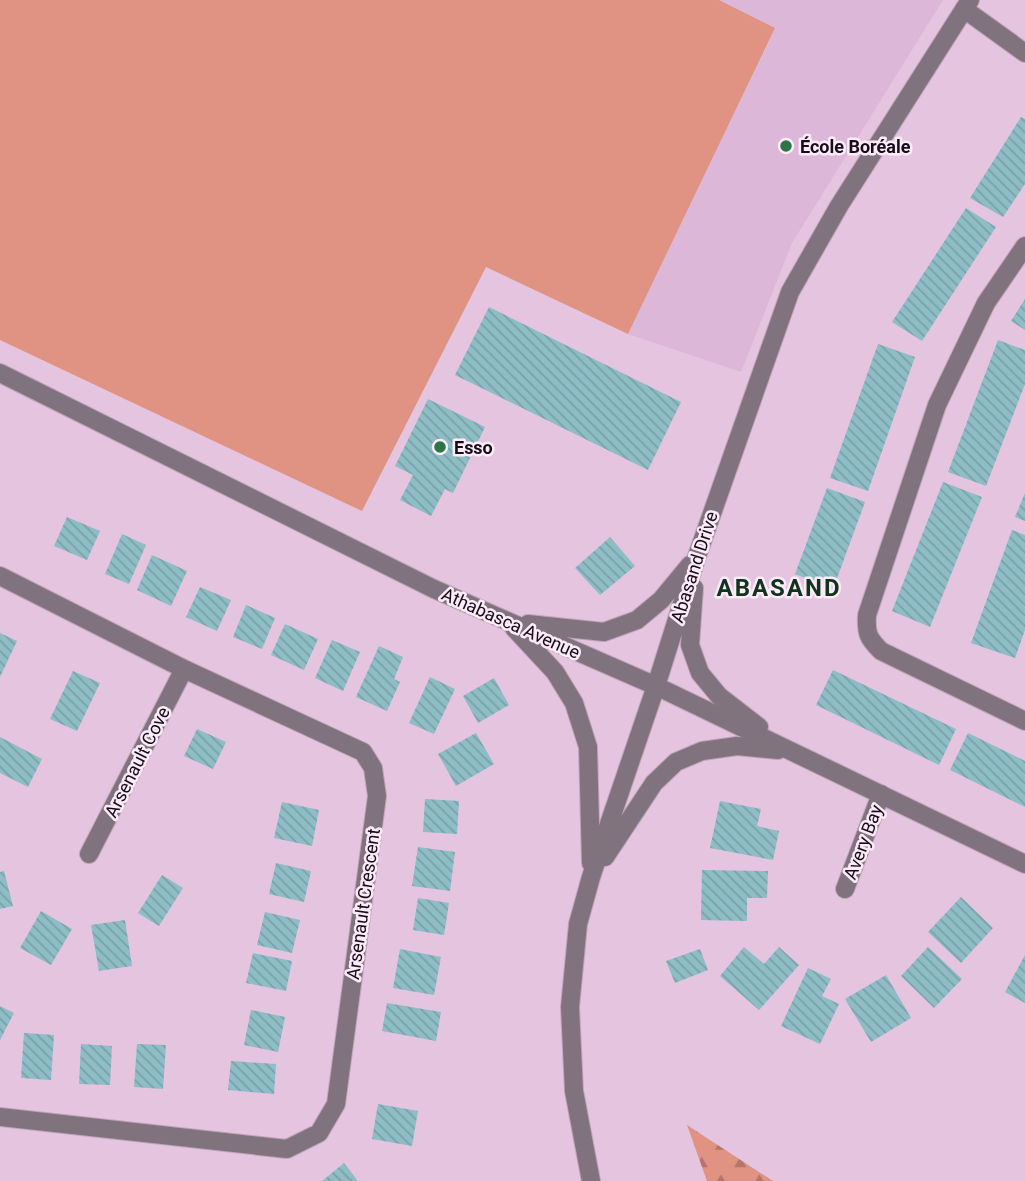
<svg xmlns="http://www.w3.org/2000/svg" width="1025" height="1181" font-family="Roboto,sans-serif">
<style>
.built{fill:#ddb7d7}
.forest{fill:url(#forest-firs)}
.park{fill:#e09283}
.building{fill:url(#building-back-hatch)}
.lines{fill:none;stroke-linecap:round;stroke-linejoin:round}
.minor-casing{stroke:#bfa3ba;stroke-width:20}
.minor{stroke:#80737e;stroke-width:18}
.poi-dot{fill:#2a7644;stroke:#fbeaf8;stroke-width:2.5}
.labels{text-anchor:middle;dominant-baseline:central;stroke-width:5;stroke-linejoin:round;paint-order:stroke}
.poi-label{font-size:18px;font-weight:bold;fill:#180d17;stroke:#fbeaf8;text-anchor:start}
.street-label{font-size:18px;fill:#180d17;stroke:#fbeaf8}
.district-label{font-size:24px;font-weight:bold;letter-spacing:2px;fill:#0f331b;stroke:#fbeaf8}
</style>
<defs>
<pattern id="forest-firs" width="22" height="20" patternUnits="userSpaceOnUse" patternTransform="scale(1.75)"><rect width="22" height="20" fill="#e09283"/><path d="M5 1l3.5 6h-7zM16 11l3.5 6h-7z" fill="#b5766a"/></pattern>
<pattern id="building-back-hatch" width="6" height="6" patternUnits="userSpaceOnUse" patternTransform="scale(1.75)"><rect width="6" height="6" fill="#8ebdc6"/><path d="M-1 5l2 2M0 0l6 6M5-1l2 2" fill="none" stroke="#7aa1a9"/></pattern>
</defs>
<rect width="100%" height="100%" fill="#e4c4de"/>
<!-- built -->
<path class="built" d="M719,0H943L792,243L741,372L628,334L775,29Z"/>
<!-- forest -->
<path class="forest" d="M687,1125L773,1181H707Z"/>
<!-- park -->
<path class="park" d="M0,0H719L775,28L628,334L486,267L362,511L0,340Z"/>
<!-- building -->
<path class="building" d="M1021,117L1025,119V184L1003,217L970,198Z
M966,208L996,227L922,341L892,322Z
M1025,299V330L1011,321Z
M489,307L681,402L648,470L455,375Z
M998,340L1025,350V384L986,486L948,472Z
M878,344L915,357L868,491L830,478Z
M428,399L485,427L453,493L445,489L431,516L400,500L413,475L395,466Z
M943,482L982,497L930,627L892,611Z
M827,488L865,502L833,589L795,574Z
M1025,493V521L1015,517Z
M67,517L100,531L87,560L54,546Z
M1012,530L1025,535V630L1015,658L971,643Z
M122,534L146,545L129,584L105,574Z
M610,537L635,566L600,595L575,568Z
M152,555L187,571L171,606L137,590Z
M200,587L231,600L217,631L186,617Z
M246,605L275,618L262,649L233,637Z
M285,624L318,639L304,670L271,655Z
M0,633L17,641L0,677Z
M332,640L360,652L343,691L315,678Z
M379,646L403,657L394,679L400,682L387,711L356,697Z
M833,670L956,729L939,765L816,705Z
M73,671L100,683L77,731L50,719Z
M430,677L455,689L434,734L409,723Z
M494,678L509,705L478,723L463,696Z
M197,729L226,742L213,769L184,756Z
M476,733L494,764L456,786L438,754Z
M968,733L1025,761V807L950,770Z
M0,737L42,759L28,787L0,773Z
M425,799L459,801L457,834L423,832Z
M720,801L761,809L757,826L779,831L773,860L710,848Z
M282,802L319,810L312,846L274,838Z
M418,847L455,852L450,891L412,886Z
M276,863L311,871L304,902L269,894Z
M702,870L768,871L767,898H747V921L701,920Z
M4,871L13,906L0,909V872Z
M162,875L183,888L159,926L138,913Z
M961,897L993,928L961,963L928,932Z
M418,898L449,903L444,935L413,930Z
M41,911L72,929L51,965L20,948Z
M265,912L300,920L292,953L257,945Z
M125,920L132,966L99,971L91,925Z
M744,947L764,964L779,947L799,965L759,1010L720,976Z
M928,947L962,979L934,1008L901,976Z
M400,949L441,957L434,995L393,988Z
M700,949L708,970L675,983L666,961Z
M253,953L292,961L286,991L246,983Z
M1025,955V1003L1005,992Z
M808,968L831,979L822,996L839,1004L820,1044L781,1026Z
M886,975L911,1018L871,1042L845,999Z
M387,1003L441,1012L436,1041L382,1031Z
M0,1006L14,1013L0,1040Z
M251,1010L285,1017L278,1052L244,1045Z
M24,1033L54,1035L51,1080L21,1078Z
M81,1044L112,1046L110,1085L79,1084Z
M137,1044L166,1045L163,1089L134,1087Z
M231,1061L276,1064L274,1094L228,1090Z
M378,1104L418,1111L412,1146L372,1139Z
M344,1163L358,1181H322Z"/>
<g class="lines">
<defs>
<path id="minor" d="M964,9L1025,53
M1025,246L986,303L937,405L867,615C866,634 868,638 881,651L1025,721
M0,373L434,589L656,686L1025,864
M0,576L184,669L363,752L373,768L377,796L336,1104L319,1133L287,1149L0,1117
M694,588L690,645L700,673L719,696L759,727
M528,624L604,632L637,620L661,600L690,565
M514,628L555,672L574,703L588,747L591,863
M89,854L184,669
M605,857L654,783L676,762L702,751L737,746L778,750
M845,889L881,794
M591,1181L574,1091L570,1007L578,924L591,877L656,686L697,556L790,292L839,206L970,0"/>
</defs>
<!-- minor casing -->
<use href="#minor" class="minor-casing"/>
<!-- minor -->
<use href="#minor" class="minor"/>
</g>
<!-- markers -->
<g class="poi-dot">
<circle cx="786" cy="146" r="7"/>
<circle cx="440" cy="447" r="7"/>
</g>
<g class="labels">
<!-- poi labels -->
<g class="poi-label">
<text x="800" y="146">École Boréale</text>
<text x="454" y="447">Esso</text>
</g>
<!-- street labels -->
<g class="street-label">
<text transform="translate(694 567) rotate(-72)">Abasand Drive</text>
<text transform="translate(511 623) rotate(24)">Athabasca Avenue</text>
<text transform="translate(137 762) rotate(-63)">Arsenault Cove</text>
<text transform="translate(863 842) rotate(-69)">Avery Bay</text>
<text transform="translate(363 904) rotate(-82)">Arsenault Crescent</text>
</g>
<!-- district labels -->
<g class="district-label">
<text x="779" y="588">ABASAND</text>
</g>
</g>
</svg>
